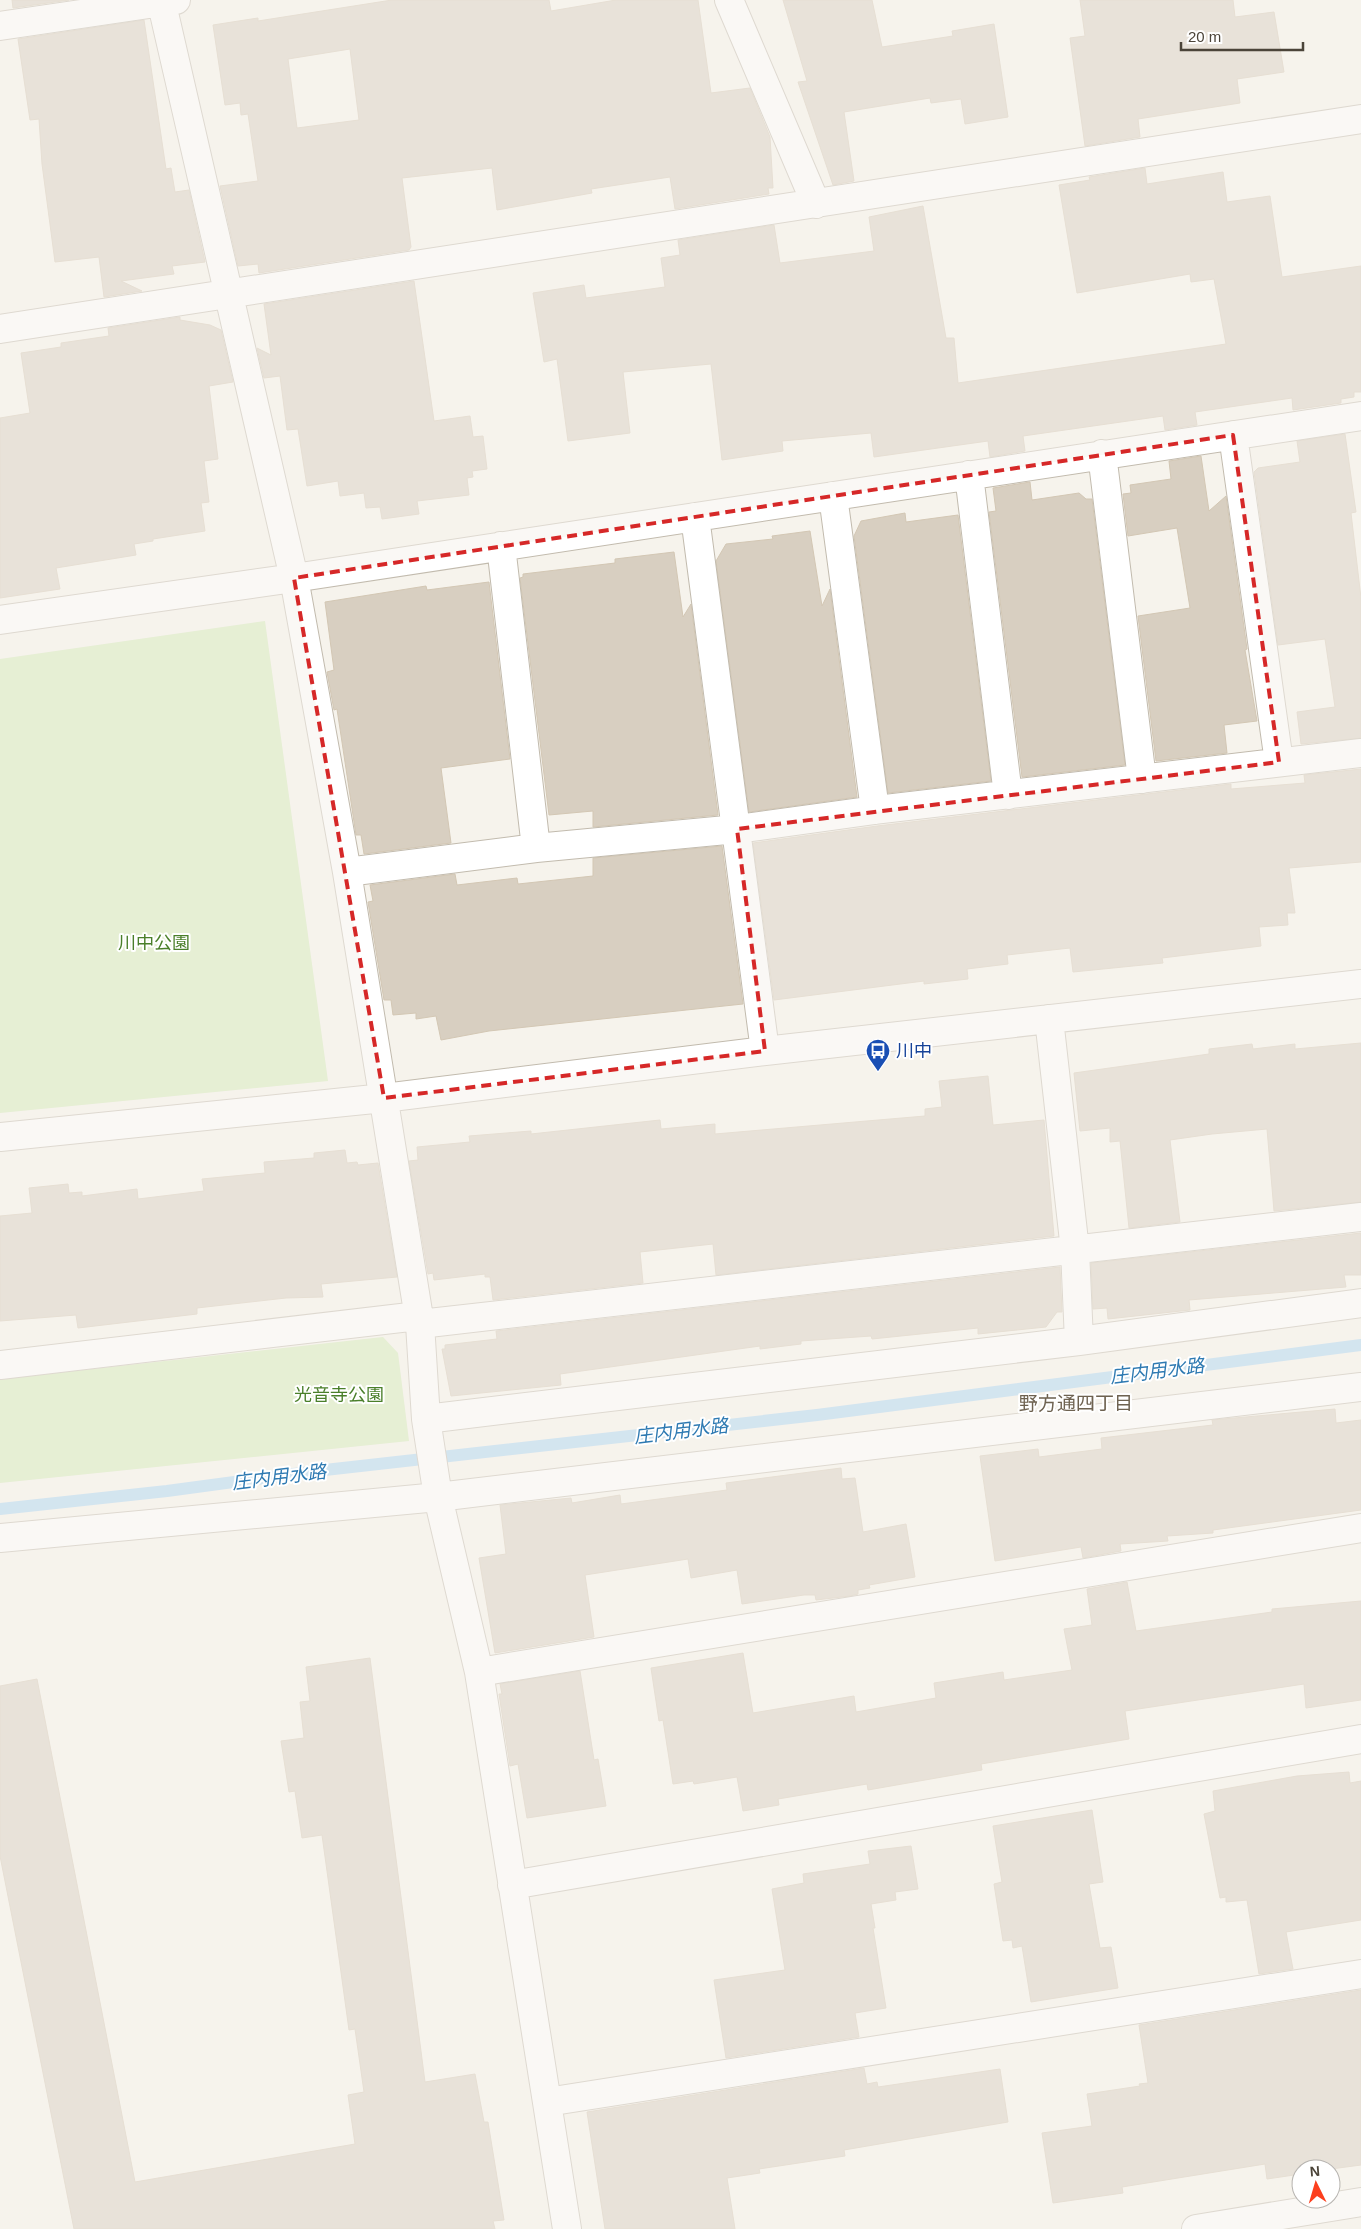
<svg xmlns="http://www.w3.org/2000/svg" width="1361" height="2229" font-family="Arial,'Noto Sans JP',sans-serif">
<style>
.green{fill:#d2eab5}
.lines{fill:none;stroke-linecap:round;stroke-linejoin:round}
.stream{stroke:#a9d4f2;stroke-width:12}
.building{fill:#d8cfc1;stroke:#d3c7b4;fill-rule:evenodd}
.minor-casing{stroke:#c2bbae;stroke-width:30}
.minor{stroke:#fff;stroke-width:28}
.marked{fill:none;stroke:#d62828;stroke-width:4;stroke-dasharray:10 6;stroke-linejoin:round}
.labels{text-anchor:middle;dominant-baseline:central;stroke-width:4;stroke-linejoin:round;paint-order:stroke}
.park-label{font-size:18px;fill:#4a7f2a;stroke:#fff}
.transit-label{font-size:18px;fill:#164399;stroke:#fff;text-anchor:start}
.water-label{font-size:19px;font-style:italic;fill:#2e7ab2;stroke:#fff}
.neighbourhood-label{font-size:19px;fill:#6e6250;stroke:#fff}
</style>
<rect width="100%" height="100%" fill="#f6f3ec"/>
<!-- green -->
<path class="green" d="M265,621L328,1081L0,1113V659Z
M383,1337L398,1353L409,1441L0,1483V1379Z"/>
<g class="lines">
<!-- stream -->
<path class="stream" d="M0,1509L167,1491L316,1471L817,1415L1361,1345"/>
</g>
<!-- building -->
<path class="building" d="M12,0H69L13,8Z
M392,0H549L551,11L616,0H698L711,93L750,88L770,137L773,188H768L769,194L675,209L670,177L591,189L592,193L497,210L492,168L402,178L411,247L409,250L259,273L258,264L238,266L220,186L258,181L248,114L241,115L240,103L225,105L213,25L258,18V21ZM350,49L359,120L297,128L288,59Z
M783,0H872L882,47L953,36L952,31L994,24L1008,117L965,124L961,99L931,103L930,98L844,112L854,181L833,185L798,82L807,81Z
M1080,0H1233L1235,17L1274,12L1284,72L1237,79L1240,103L1138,119L1140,137L1085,146L1070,38L1085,36Z
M144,20L166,169L171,168L175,192L189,190L205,262L172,266L174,274L121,281L142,291L104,297L99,257L55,262L42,164L39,119L30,120L18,39Z
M1145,168L1147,184L1223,172L1227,202L1270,196L1282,277L1361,266V392H1354V397L1341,399V403L1293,410L1292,398L1195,412L1197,425L1165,430L1163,416L1023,436L1025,451L990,457L988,441L874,457L871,433L782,441L783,451L722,460L711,364L623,372L630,433L568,441L557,359L544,362L533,293L584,285L586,298L665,287L661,258L680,255L678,240L774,225L780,263L874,251L869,217L923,206L946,338H954L958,383L1226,344L1214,279L1191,282L1190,274L1077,293L1059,185L1090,180L1089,177Z
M414,281L434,421L470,416L473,437L483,436L487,469L472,471L473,477L467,478L469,495L417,501L419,514L382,519L380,507L366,508L364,493L340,496L338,481L307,486L298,429L287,430L280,376L264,378L257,348L271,355L264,304Z
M180,317V320L210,325L221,330L233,382L209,386L218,459L204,461L209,502L201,503L205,531L153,539V541L134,544L136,555L56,568L60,589L0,598V418L30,413L21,353L61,347V343L109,336L108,328Z
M1345,434L1356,512L1351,513L1361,598V738L1301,744L1297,712L1335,707L1325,639L1278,645L1254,472L1258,468L1300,462L1297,441Z
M1201,456L1209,511L1226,496L1247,649L1245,650L1257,721L1224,725L1227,753L1156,761L1138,616L1190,608L1177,528L1128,536L1123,494L1131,493L1130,485L1171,479L1169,461Z
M1030,482L1032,500L1079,493L1086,499H1092L1125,765L1022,777L989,512L996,511L993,488Z
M905,513L906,522L958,515L991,781L888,793L854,536L861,521Z
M810,531L822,606L830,589L857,797L749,812L716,561L726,544L773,539L772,536Z
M674,552L683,617L691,604L718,815L593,827V811L549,815L520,578L523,577V574L615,563V559Z
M489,582L510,759L441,768L451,843L364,854L361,835H356L337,709L334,710L327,672L334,670L325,602L426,586L427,590Z
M1361,769V862L1289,868L1295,913H1287L1288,925L1259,927L1261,946L1162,958L1163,963L1073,972L1070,948L1007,955L1008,964L967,969L968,979L924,984V981L774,1000L753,843L877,826L1231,784V789L1305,783L1304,775Z
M722,846L743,1004L489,1031L441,1040L436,1016L416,1019V1013L393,1015L391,1000H384L368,902L373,901L370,885L455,874L457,885L517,878L518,884L593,876V858Z
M1361,1043V1202L1274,1211L1267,1129L1212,1134L1170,1140L1180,1222L1129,1228L1120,1141L1110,1142V1128L1080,1131L1074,1073L1209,1054V1049L1252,1044L1253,1049L1295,1044V1049Z
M988,1076L993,1125L1044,1120L1054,1236L716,1275L713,1244L640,1252L643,1283L493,1300L490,1277H485V1274L434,1280L433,1273L428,1274L409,1161L418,1160L417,1147L470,1142L469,1136L531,1131V1134L660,1120L661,1129L715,1124V1134L925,1116V1109L942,1107L939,1081Z
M345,1150L347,1163L357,1162L358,1165L378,1163L397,1277L321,1284L323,1297L286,1298L197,1308V1314L78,1328L76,1315L0,1321V1216L32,1213L29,1188L68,1184L69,1193L82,1192V1196L137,1189L138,1199L204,1191L202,1179L265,1173L264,1162L314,1158V1153Z
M1361,1233V1275H1344L1346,1287L1189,1300L1190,1310L1108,1319L1107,1308L1093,1309L1091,1263Z
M1060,1267L1062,1312H1057L1046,1327L978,1334V1328L872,1339L871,1336L801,1341V1344L760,1349V1346L560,1374L561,1385L451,1396L442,1349H445V1345L497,1339L496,1331Z
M1335,1409L1336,1423L1361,1420V1510L1213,1530V1533L1167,1536L1168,1541L1120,1544L1121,1551L1083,1558L1081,1547L995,1561L980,1456L1038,1449L1039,1457L1102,1449L1101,1438L1213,1425L1212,1420Z
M841,1468L842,1479L855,1478L863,1532L906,1524L915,1577L869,1585L870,1588L858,1590V1594L850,1596L816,1600L815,1595H804L742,1604L737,1570L691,1578L688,1559L585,1575L594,1637L495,1653L479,1558L506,1554L500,1505L571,1498L572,1503L620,1495L621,1504L727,1490L726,1483Z
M1127,1582L1136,1631L1272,1612V1609L1361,1601V1700L1306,1708L1304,1684L1125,1711L1129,1739L981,1764L982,1770L868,1790L867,1784L778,1799L779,1805L743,1811L737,1777L694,1784L693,1781L673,1784L663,1720L659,1721L651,1668L743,1653L753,1713L854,1696L856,1712L936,1698L934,1683L1003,1672L1004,1680L1072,1670L1064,1629L1092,1625L1087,1589Z
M370,1658L425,2082L475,2074L484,2122H488L504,2220L493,2221L495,2229H74L0,1856V1686L37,1679L135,2182L355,2144L348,2095L364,2092L355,2029L349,2030L322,1835L302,1838L295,1791L289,1792L281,1741L304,1738L300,1702L310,1701L306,1667Z
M580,1671L594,1760L598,1759L606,1806L527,1818L518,1764L510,1766L499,1694H502L500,1684Z
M1349,1772L1350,1783L1361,1781V1920L1286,1932L1293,1969L1259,1974L1247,1900L1226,1902V1897L1220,1898L1204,1814L1215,1811L1213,1791L1297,1776Z
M1092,1810L1103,1882L1089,1884L1100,1948L1111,1947L1118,1988L1031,2002L1022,1946L1013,1948L1012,1940L1003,1941L994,1884L1002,1882L993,1826Z
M911,1846L918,1889L895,1892L896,1900L871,1904L875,1928H873L886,2008L855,2013L859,2037L726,2058L714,1980L785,1970L772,1889L804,1883L803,1874L870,1864L868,1851Z
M1361,1990V2165L1331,2169H1301V2174L1267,2179L1265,2164L1122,2187L1123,2193L1053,2203L1042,2133L1092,2126L1087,2094L1140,2086L1139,2084L1148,2083L1139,2025Z
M864,2068L867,2084L877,2082L878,2087L1000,2069L1008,2122L844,2150L845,2156L759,2169L760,2173L727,2178L735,2229H605L587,2112Z"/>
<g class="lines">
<defs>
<path id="minor" d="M161,0L294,578L347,872L420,1324L426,1419L438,1497L479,1672L567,2229
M729,0L816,204
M0,26L176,0
M0,329L1361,119
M1233,435L1279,762
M1102,454L1142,779
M969,475L1008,795
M833,496L875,810
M695,517L765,1051
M501,546L536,848
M0,620L294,578L1361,416
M347,872L536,848L737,829L875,810L1361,753
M1049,1019L1075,1250L1079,1341
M0,1137L384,1098L765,1051L1361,984
M420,1324L1361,1217
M0,1365L418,1316
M426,1419L1079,1341L1361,1303
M0,1538L438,1497L1361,1387
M479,1672L1361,1528
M512,1885L1361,1739
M547,2102L1361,1974
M1196,2229L1361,2202"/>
</defs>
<!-- minor casing -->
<use href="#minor" class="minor-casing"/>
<!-- minor -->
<use href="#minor" class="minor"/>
</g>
<!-- marked area -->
<path d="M0 0H1361V2229H0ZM1233,435L1279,762L737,829L765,1051L384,1098L294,578Z" fill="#f6f3ec" fill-opacity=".55" fill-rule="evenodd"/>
<path class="marked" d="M1233,435L1279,762L737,829L765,1051L384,1098L294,578Z"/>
<!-- icons -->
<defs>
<symbol id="bus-pin" viewBox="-11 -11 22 30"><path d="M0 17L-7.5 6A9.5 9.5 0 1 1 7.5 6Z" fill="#1a4fb4" stroke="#fff"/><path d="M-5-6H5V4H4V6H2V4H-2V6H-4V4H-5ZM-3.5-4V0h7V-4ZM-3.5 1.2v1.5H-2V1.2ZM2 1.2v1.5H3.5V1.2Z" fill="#fff"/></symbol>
</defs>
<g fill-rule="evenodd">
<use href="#bus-pin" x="864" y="1037" width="28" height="38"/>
</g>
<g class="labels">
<!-- park labels -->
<g class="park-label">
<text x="154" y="943">川中公園</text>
<text x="339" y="1395">光音寺公園</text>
</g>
<!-- transit labels -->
<g class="transit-label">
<text x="896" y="1051">川中</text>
</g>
<!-- water labels -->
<g class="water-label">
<text transform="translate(1157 1371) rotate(-7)">庄内用水路</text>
<text transform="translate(681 1431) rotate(-7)">庄内用水路</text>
<text transform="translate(279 1477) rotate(-7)">庄内用水路</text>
</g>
<!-- neighbourhood labels -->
<g class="neighbourhood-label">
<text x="1076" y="1403">野方通四丁目</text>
</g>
</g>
<!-- north arrow -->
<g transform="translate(1316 2184) rotate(355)"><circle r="24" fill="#ffffff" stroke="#b7b4b0"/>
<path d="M0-4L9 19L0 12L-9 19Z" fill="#fc3f1d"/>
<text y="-8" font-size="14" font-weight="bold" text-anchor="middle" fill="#4b4439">N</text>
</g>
<!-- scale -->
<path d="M1181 42v8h122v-8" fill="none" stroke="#4b4439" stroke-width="2.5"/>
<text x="1188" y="42" font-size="15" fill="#4b4439" stroke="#ffffff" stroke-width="4" paint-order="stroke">20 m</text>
</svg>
